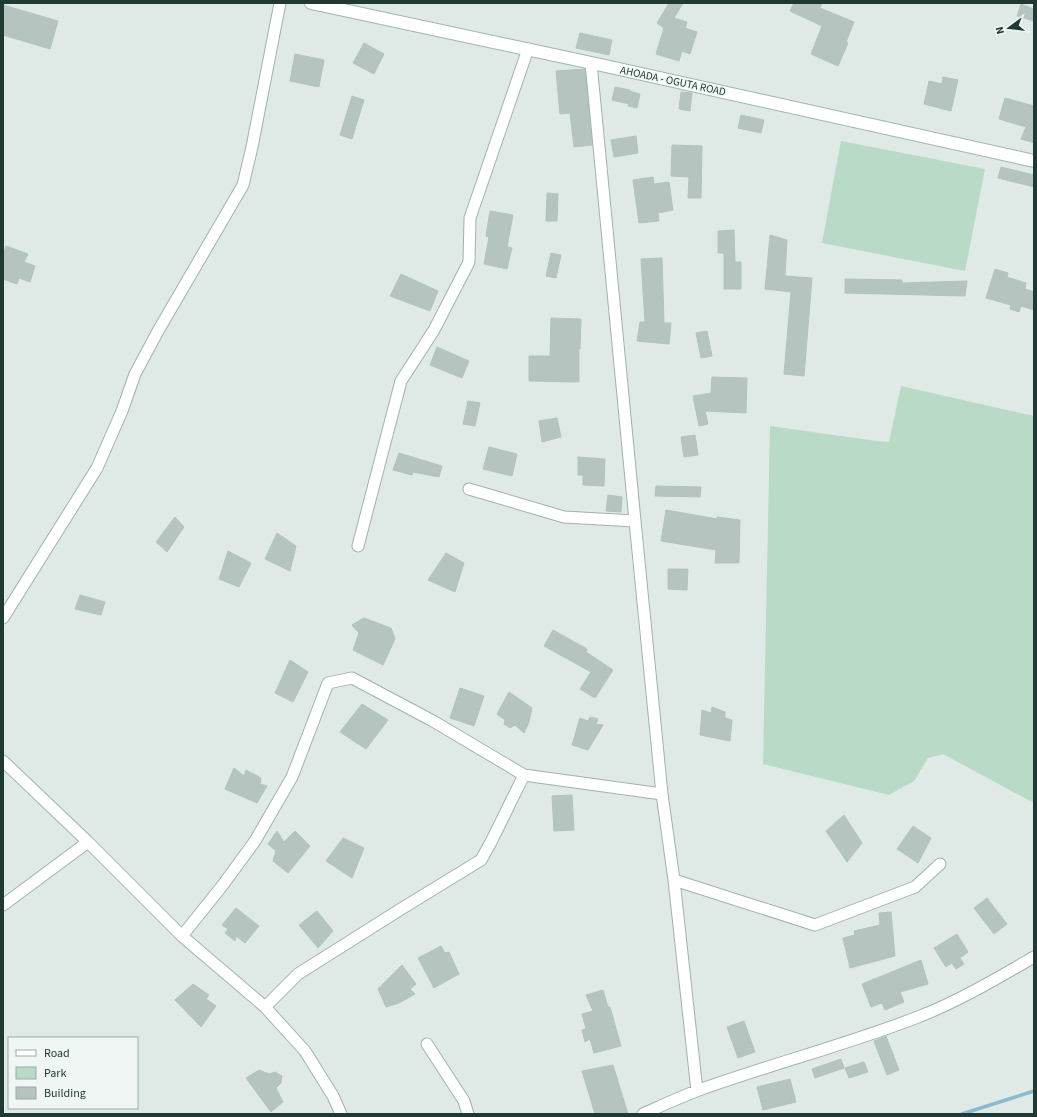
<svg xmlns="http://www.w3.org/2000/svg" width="1037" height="1117" font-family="'Source Sans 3',sans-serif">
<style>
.green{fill:#b8dac6}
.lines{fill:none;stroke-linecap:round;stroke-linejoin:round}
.stream{stroke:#89bacd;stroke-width:3.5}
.building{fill:#b5c4bf;stroke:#b2c3be}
.street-casing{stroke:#a2b1ad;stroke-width:13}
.secondary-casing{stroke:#9fb5af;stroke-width:14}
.street{stroke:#fff;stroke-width:11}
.secondary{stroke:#fff;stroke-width:12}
.labels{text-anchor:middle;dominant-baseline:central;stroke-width:3;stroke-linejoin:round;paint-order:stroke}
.street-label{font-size:11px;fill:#213935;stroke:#eff6f4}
</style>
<rect width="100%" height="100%" fill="#dfeae6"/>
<!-- green -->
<path class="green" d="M841,141L985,169L965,271L822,243Z
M901,386L1034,416V803L943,754L928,758L914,781L889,795L763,764L770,426L876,441L889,442Z"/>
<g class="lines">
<!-- stream -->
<path class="stream" d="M962,1114L1034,1091"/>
</g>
<!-- building -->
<path class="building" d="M669,3H683L674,18L687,22L685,28L697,32L690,54L682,51L679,61L656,54L664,28L657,23Z
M794,3H822L820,8L854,22L846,42L848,43L838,66L811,54L822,26L790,11Z
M1021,4L1034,9V21L1017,16Z
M3,5L58,21L50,49L3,35Z
M580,33L612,40L609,55L576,48Z
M364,43L384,54L374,74L353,63Z
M295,54L324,60L319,87L290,81Z
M585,69L592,145L574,147L570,113L560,114L556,71Z
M943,77L958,80L951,111L924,104L929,81L942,84Z
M615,87L630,90L629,91L640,94L637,108L628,106L629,104L612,100Z
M681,92L692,93L690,111L679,109Z
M352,96L364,100L352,139L340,135Z
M1005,98L1034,106V143L1021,139L1026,127L999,119Z
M741,115L764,120L761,133L738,128Z
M636,136L638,153L614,157L611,140Z
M672,145L702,146L701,198H688L689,177L671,176Z
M1001,167L1034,175V187L998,178Z
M653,177L654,184L669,182L673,210L658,213L659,221L639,223L633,180Z
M547,193L558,194L557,221H546Z
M490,211L513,215L507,247L512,248L507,269L484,264L489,237L486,236Z
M734,230L735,262H741V289H724V253H718V231Z
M770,235L787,240L785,276L812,278L804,376L784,374L791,292L765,289Z
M6,246L28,254L24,262L35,266L30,282L19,278L17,284L3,279V256Z
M551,253L561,255L556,278L546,276Z
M662,258L664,323H671L669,344L637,341L640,322H645L641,259Z
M995,269L1008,273L1007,277L1026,283L1025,289L1034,292V310L1021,306L1019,312L1010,309L1011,305L986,298Z
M401,274L438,291L430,311L390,296Z
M845,279L902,280V283L967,281L965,296L845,293Z
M551,318L581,319L580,349L579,348V382L529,381V356H550Z
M707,331L712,356L701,358L696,333Z
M437,347L469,361L462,378L430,365Z
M712,377L747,378L746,413L705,411L708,424L699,426L693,396L711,393Z
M468,401L480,403L475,426L463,424Z
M557,418L561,437L542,442L539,421Z
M695,435L698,455L684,457L681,437Z
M489,447L517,454L512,476L483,469Z
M399,453L442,466L439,477L413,472L412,475L393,470Z
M578,457L605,459L604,486L583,485V475H578Z
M656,486L701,487L700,497L655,496Z
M608,495L622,497L621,512L606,511Z
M666,510L717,519V517L740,520L739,563H715L716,550L661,541Z
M175,517L184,527L167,552L156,542Z
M277,533L296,546L290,571L265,559Z
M228,551L251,563L239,587L219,579Z
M446,553L464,563L455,592L428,580Z
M668,569H688L687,590L668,589Z
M80,595L105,602L101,615L75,609Z
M364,618L391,628L395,639L383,665L353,650L359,633L352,625Z
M553,630L587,649L586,652L613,670L595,698L580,689L591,672L544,646Z
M290,660L308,672L293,702L275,693Z
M460,688L484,696L474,726L450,718Z
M509,692L532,708L529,722L524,733L515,725L510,728L504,724L505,720L497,714Z
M362,704L388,720L366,749L340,732Z
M712,707L725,712V718L732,720L730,741L700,735L702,710L711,713Z
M590,717L598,719L596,724L603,725L588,750L572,745L580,718L588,721Z
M234,768L244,776L246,770L261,778L260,784L267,786L257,803L225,789Z
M572,795L574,830L554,831L552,796Z
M844,815L862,843L847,862L826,831Z
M913,826L931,838L918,863L897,849Z
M277,831L284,842L295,831L310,846L288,873L273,861L276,851L268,844Z
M343,838L364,848L352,878L326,861Z
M987,898L1007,924L994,934L974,908Z
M236,908L259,926L245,943L236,936L235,941L225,933L228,929L222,925Z
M317,911L333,931L318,948L299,925Z
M891,912L895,956L850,968L843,938L855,935L854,931L880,925L879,913Z
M957,934L968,952L960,958L964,964L956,969L952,963L946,967L934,948Z
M441,946L445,953L449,952L459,974L434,988L418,958Z
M921,960L928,984L900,992L904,1002L885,1010L882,1003L871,1007L862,984Z
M402,965L416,984L410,989L415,994L399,1003L386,1007L378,989Z
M193,984L209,995L206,999L216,1006L201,1027L175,1000Z
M603,990L608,1007H610L621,1046L594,1053L590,1039L585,1042L582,1030L586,1029L582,1014L593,1011L586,995Z
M744,1021L755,1052L738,1058L727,1027Z
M886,1036L899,1070L887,1075L874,1041Z
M841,1059L844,1068L815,1078L812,1069Z
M864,1062L868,1072L849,1078L845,1068Z
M613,1065L628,1114H595L582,1071Z
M259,1070L269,1074L275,1072L282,1076L281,1083L276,1088L283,1102L271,1112L246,1078Z
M790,1079L796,1102L763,1110L757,1087Z"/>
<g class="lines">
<defs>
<path id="street" d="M591,63L635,521L662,794L674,880L697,1091
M469,489L564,517L635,521
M358,546L401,381L434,330L469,262L470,218L528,49
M3,618L97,468L122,411L135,374L158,331L243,185L252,147L280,3
M3,761L88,842L182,936L265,1007L305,1051L333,1096L341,1114
M674,880L815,925L915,887L940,864
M3,905L88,842
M182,936L222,886L255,841L292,777L328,683L352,678L433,721L524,775L662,794
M265,1007L298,974L401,909L481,860L491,842L524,775
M427,1044L464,1101L468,1114
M643,1114C661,1106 680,1097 699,1090C771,1064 846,1045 918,1017C959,1001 996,979 1034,957"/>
<path id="secondary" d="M311,3L601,65L1034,161"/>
</defs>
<!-- street casing -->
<use href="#street" class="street-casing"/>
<!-- secondary casing -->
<use href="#secondary" class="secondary-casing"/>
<!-- street -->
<use href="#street" class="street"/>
<!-- secondary -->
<use href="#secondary" class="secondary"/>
</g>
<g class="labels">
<!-- street labels -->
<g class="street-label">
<text transform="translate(673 81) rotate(12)">AHOADA - OGUTA ROAD</text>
</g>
</g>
<!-- border -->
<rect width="1037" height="1117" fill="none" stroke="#213935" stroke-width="8"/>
<!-- legend -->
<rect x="8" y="1037" width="130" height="72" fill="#eff6f4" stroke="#9daaa8"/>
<rect x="16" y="1050" width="20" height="6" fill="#ffffff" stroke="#9daaa8"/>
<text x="44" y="1057" font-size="12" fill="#213935">Road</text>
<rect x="16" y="1067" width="20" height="12" fill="#b8dac6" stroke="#9daaa8"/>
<text x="44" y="1077" font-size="12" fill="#213935">Park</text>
<rect x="16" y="1087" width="20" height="12" fill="#b5c4bf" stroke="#9daaa8"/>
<text x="44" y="1097" font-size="12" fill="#213935">Building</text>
<!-- north arrow -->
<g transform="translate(1009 28) rotate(255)" stroke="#eff6f4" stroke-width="3" paint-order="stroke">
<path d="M0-3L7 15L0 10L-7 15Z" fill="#213935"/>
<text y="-6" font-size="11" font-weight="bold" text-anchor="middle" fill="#213935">N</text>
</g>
</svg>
